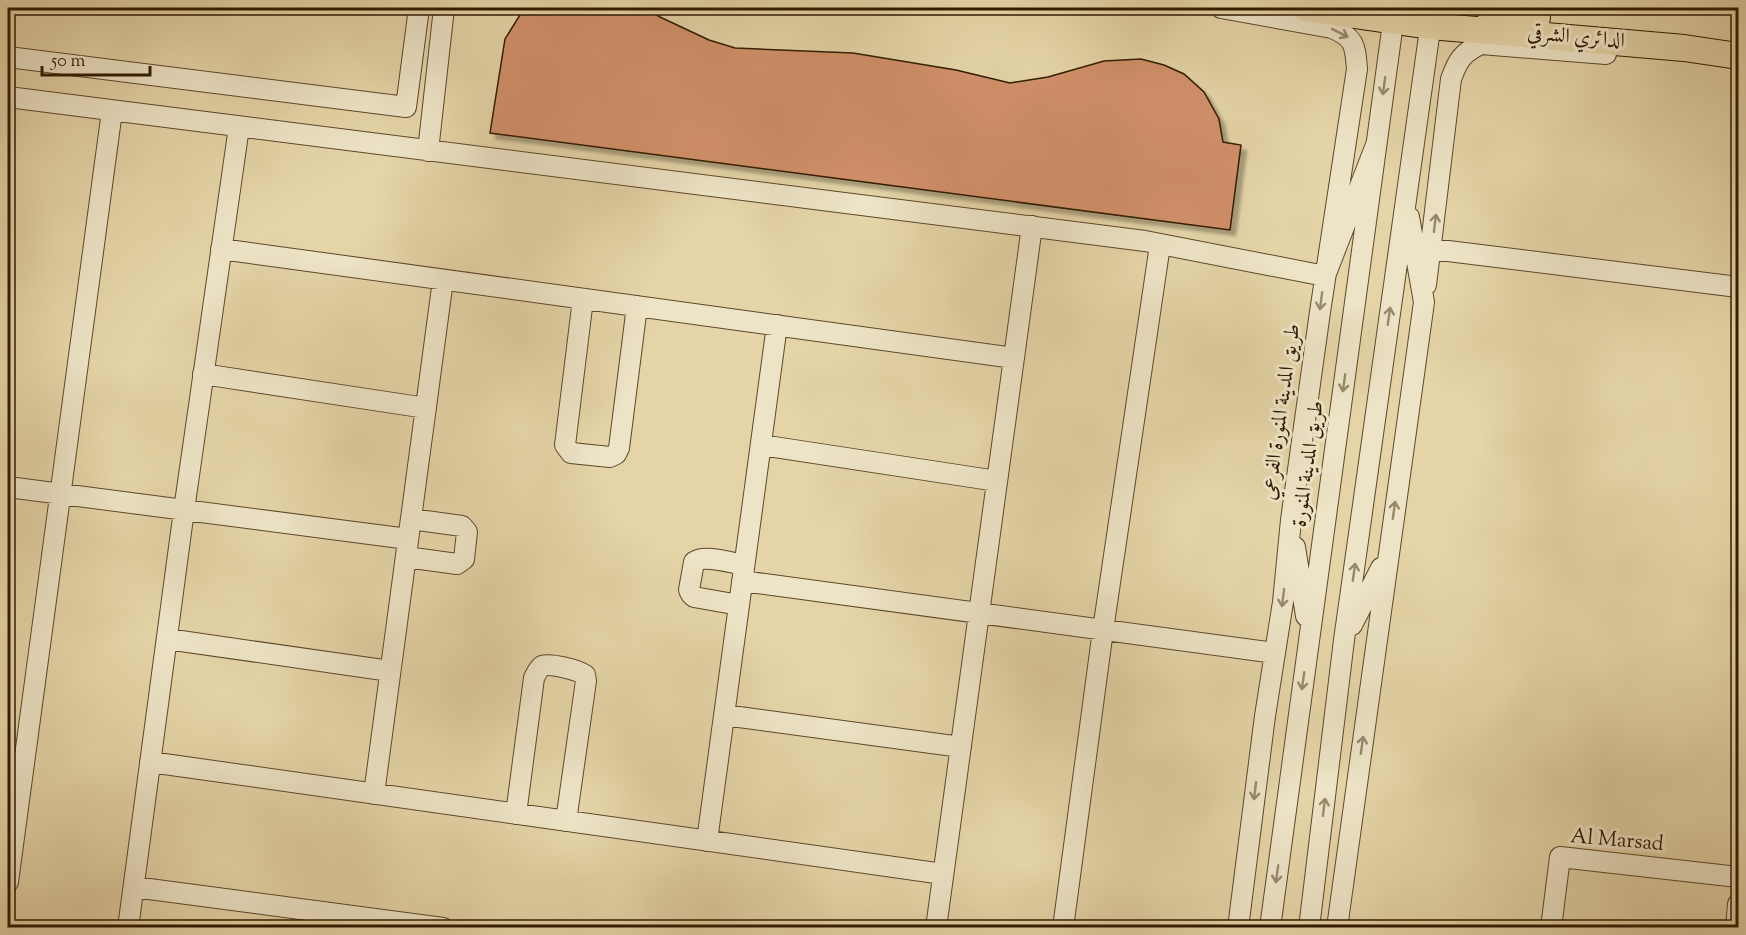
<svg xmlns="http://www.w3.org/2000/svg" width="1746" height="935" font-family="'Sorts Mill Goudy',Amiri,serif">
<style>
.building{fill:#d1906b;stroke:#301a00;stroke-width:1.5;filter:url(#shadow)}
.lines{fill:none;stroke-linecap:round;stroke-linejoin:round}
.minor-casing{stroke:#5d482a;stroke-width:22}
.major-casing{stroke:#301a00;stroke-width:28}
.minor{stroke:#ede3c6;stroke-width:20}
.major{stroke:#e4d4a7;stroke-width:26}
.oneway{stroke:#98896d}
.labels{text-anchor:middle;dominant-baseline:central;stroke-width:6;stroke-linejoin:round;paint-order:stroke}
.street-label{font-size:21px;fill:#301a00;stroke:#ede3c6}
</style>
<defs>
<filter id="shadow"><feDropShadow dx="5.5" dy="5.5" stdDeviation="1.5" flood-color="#0004"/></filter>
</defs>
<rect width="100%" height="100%" fill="#e4d4a7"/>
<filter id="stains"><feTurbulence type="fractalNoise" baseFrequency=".00333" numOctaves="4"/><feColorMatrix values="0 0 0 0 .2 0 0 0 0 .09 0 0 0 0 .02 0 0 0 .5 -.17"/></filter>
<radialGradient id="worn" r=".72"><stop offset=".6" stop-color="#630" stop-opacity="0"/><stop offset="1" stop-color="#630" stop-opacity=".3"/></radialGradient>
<!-- building -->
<path class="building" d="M527,8H646L660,17L709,40L735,48L853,53L956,70L1010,83L1048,77L1104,61L1141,59L1164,65L1184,74L1204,92L1219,119L1223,142L1241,145L1230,230L490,133L505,39L523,10Z"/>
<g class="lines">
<defs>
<path id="minor" d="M1221,8L1332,28C1355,38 1355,45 1357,69L1320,312L1291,520L1283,602L1265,716L1238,928
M8,57L406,107L419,8
M8,97L1145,241L1325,276L1376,145
M428,151L444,8
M221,249L1014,358
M1432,249L1738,287
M1426,285L1451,79C1458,60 1462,53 1481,44L1606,54
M583,299L565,445L571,453L610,457L616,454L619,448L637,306
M203,374L426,408
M761,445L997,481
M8,487L408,539
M1295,547L1306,616
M406,557L457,564L464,559L467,532L462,526L411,519
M742,581L1275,653
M739,605L694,597L691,594L689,590L694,562C705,554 731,563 744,565
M1352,625L1381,568
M167,639L390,671
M724,715L961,747
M150,762L943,874
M374,794L443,280
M516,814L534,678C536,674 538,669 542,666C551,663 578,670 585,675L586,681L566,821
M707,841L777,325
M8,882L112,111
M134,887L443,928
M128,928L184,510L239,127
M936,928L1032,226
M1063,928L1103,630L1160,245
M1270,928L1395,8
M1309,928L1344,640L1433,8
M1337,928L1424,302L1409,217
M1551,928L1560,857L1738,877
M1736,928L1738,904"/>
<path id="major" d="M1306,8L1430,26L1684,48L1738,56
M1488,8L1503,14L1537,18"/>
</defs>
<!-- minor casing -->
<use href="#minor" class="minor-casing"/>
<!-- major casing -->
<use href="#major" class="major-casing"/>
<!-- minor -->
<use href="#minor" class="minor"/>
<!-- major -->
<use href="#major" class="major"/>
</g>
<!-- one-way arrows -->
<defs><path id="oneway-shaft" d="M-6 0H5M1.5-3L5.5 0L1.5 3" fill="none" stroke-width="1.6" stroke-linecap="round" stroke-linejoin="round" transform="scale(1.5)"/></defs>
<g class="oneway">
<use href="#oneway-shaft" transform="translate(1340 33) rotate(27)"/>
<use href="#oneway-shaft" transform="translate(1384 86) rotate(98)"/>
<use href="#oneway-shaft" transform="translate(1435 223) rotate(-83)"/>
<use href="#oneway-shaft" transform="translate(1321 301) rotate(98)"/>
<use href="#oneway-shaft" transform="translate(1389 316) rotate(-82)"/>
<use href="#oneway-shaft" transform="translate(1344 383) rotate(98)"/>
<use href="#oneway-shaft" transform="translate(1394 510) rotate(-82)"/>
<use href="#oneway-shaft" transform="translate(1354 572) rotate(-82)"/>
<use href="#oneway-shaft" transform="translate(1283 598) rotate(97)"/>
<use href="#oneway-shaft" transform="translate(1303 681) rotate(98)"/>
<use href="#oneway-shaft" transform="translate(1362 745) rotate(-82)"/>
<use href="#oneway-shaft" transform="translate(1255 791) rotate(97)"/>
<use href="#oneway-shaft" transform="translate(1324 807) rotate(-83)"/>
<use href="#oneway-shaft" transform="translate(1277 874) rotate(98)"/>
</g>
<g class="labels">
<!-- street labels -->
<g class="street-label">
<text transform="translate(1576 38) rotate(5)">الدائري الشرقي</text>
<text transform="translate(1282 412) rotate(-82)">طريق المدينة المنورة الفرعي</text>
<text transform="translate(1309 464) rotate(-82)">طريق المدينة المنورة</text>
<text transform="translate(1617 841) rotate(5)">Al Marsad</text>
</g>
</g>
<!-- margin -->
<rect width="1746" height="935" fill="none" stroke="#e4d4a7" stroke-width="30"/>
<rect x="9" y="9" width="1728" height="917" fill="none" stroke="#301a00" stroke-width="3"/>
<rect x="15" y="15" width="1716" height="905" fill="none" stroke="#301a00" stroke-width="1.5"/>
<!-- scale -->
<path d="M42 66v9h108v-9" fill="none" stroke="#301a00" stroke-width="3"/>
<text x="51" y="66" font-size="18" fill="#301a00" stroke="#ede3c6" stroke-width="4.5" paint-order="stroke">50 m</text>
<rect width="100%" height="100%" filter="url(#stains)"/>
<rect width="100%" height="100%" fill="url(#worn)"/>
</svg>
